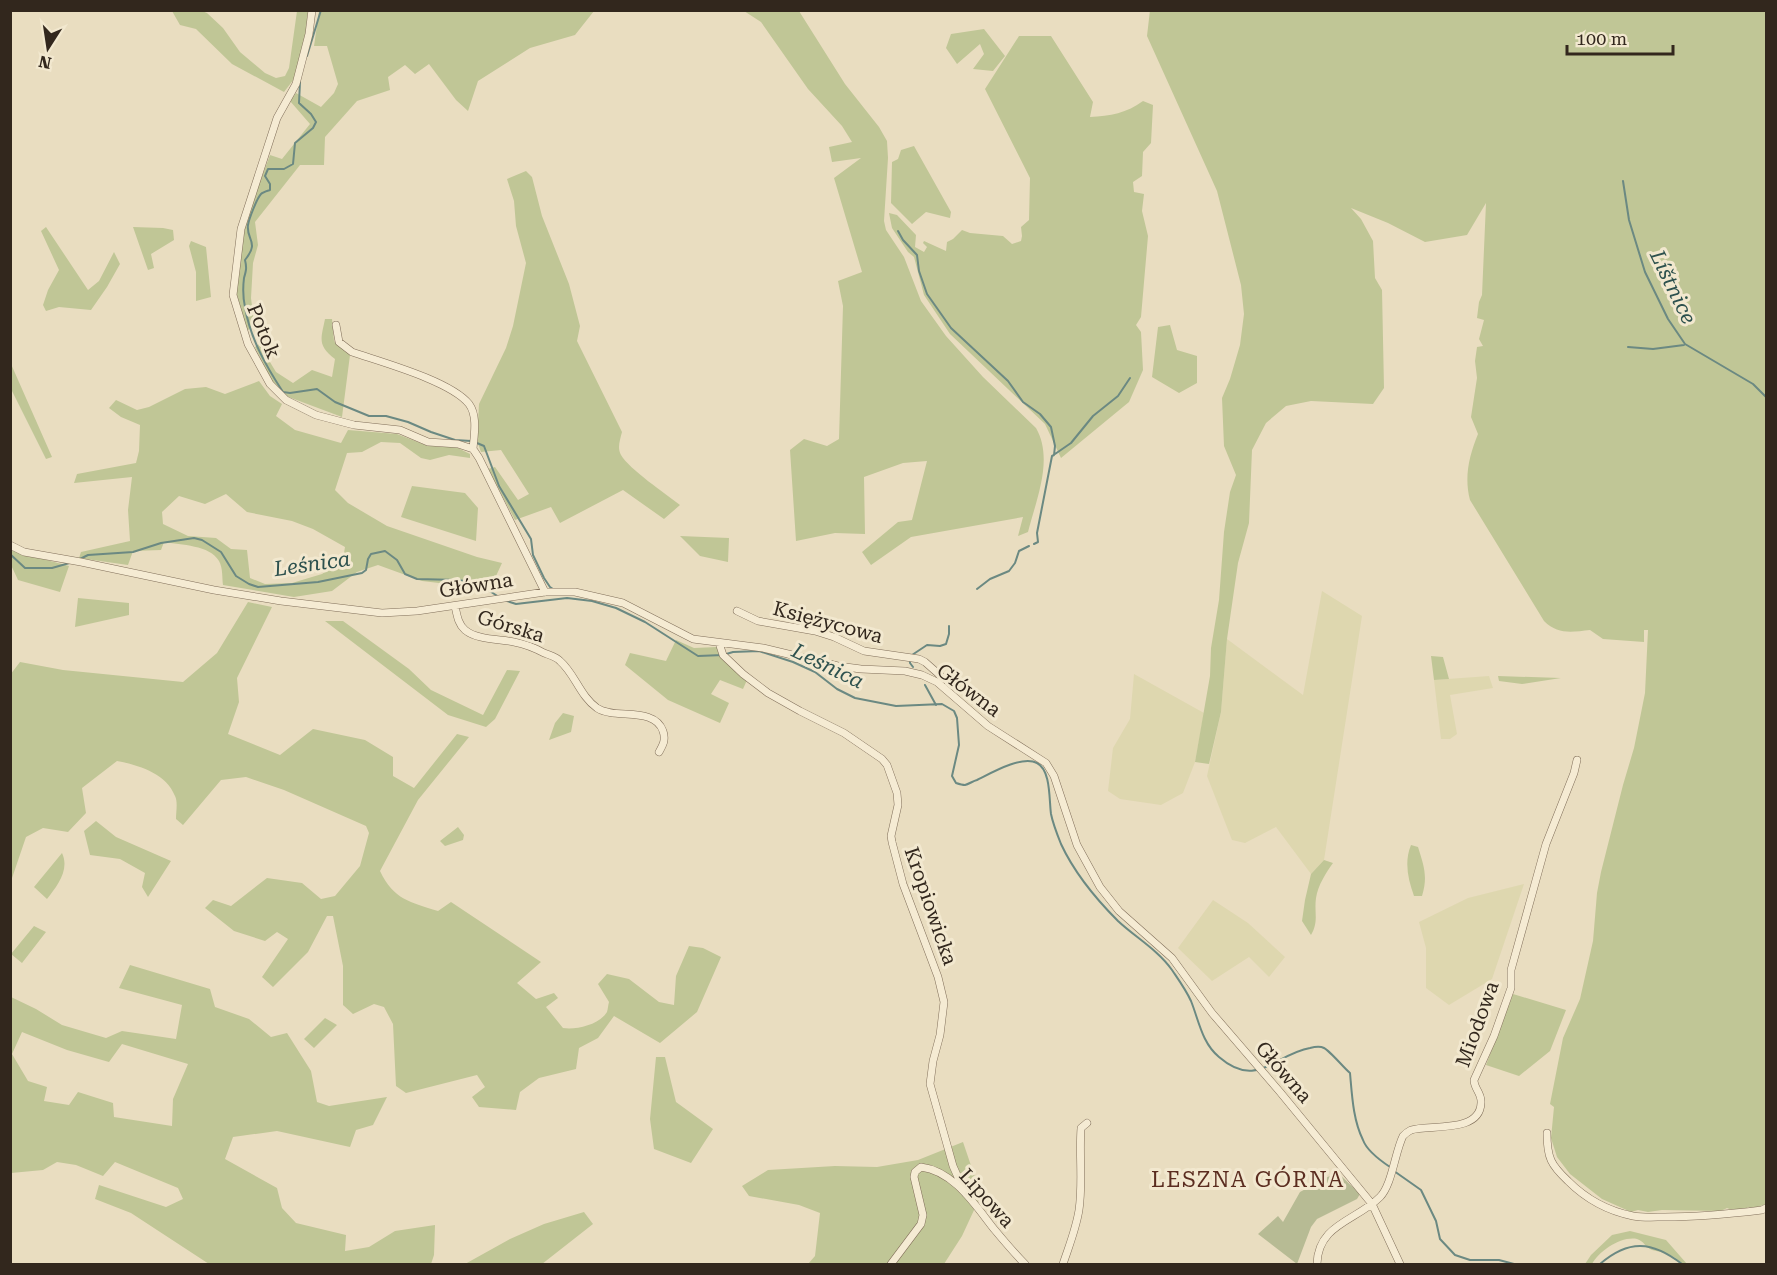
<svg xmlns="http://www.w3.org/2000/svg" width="1777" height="1275" font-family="'Roboto Serif',serif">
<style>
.farmland{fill:#ded7af}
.green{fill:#c0c696;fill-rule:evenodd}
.cemetery{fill:#b7bb94}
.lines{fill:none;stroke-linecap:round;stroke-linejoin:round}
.stream{stroke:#6b8982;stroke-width:2}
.minor-casing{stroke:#816f5a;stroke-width:8}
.minor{stroke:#f5ebd3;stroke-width:7}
.labels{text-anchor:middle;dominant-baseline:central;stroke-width:6;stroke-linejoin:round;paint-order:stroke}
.street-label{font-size:20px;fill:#32271d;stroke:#f2e8cf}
.water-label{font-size:21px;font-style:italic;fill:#2d514e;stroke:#f2e8cf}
.quarter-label{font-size:22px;letter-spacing:1.5px;fill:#5b2d20;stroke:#f2e8cf}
</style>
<rect width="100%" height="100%" fill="#e9ddc0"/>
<!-- farmland -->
<path class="farmland" d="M1322,591L1362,616L1324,860L1311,874L1276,827L1245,843L1232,840L1207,776L1221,712L1227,639L1303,695Z
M1134,674L1204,713L1195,762L1183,793L1161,805L1120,799L1108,791L1113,748L1130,719Z
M1489,676L1493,688L1450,695L1457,734L1450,739H1441L1434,680Z
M1524,884L1492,979L1449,1005L1426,988V948L1419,922L1468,898Z
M1213,900L1248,923L1285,957L1269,977L1249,957L1212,981L1178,948Z"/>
<!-- green -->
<path class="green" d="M1150,10L1766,11V1204L1752,1209L1748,1207L1746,1209L1732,1210L1727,1208L1721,1211L1662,1210L1648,1212L1638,1210L1631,1212L1602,1199L1570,1174L1557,1157L1551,1138L1554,1107L1550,1104L1563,1038L1580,999L1593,941L1597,893L1601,872L1623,785L1634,748L1645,693L1648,630H1644V642L1603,639L1590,630C1572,632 1558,635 1544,621L1470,500C1464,477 1469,456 1478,434L1471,417L1477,378L1475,361L1477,347L1483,346L1479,339L1484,320L1477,318L1479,302L1482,295L1486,203L1467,235L1425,242L1388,223L1351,208L1361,219L1373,241L1375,278L1382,290L1384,388L1373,404L1311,401L1286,406L1266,423L1252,450L1249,523L1238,563L1227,639L1221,712L1209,764L1195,762L1210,676L1211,648L1219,600L1224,532L1230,492L1236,475L1224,446L1222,398L1230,379L1240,345L1244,314L1241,285L1217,191L1147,36Z
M172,11H202L207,13L223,28L240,52L265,73L276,78L285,76L289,68L297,11H308L307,30L294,79L284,92L232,64L196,29L180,25Z
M319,11H594L575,35L530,48L478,81L468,111L456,100L429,64L415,74L405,65L388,77L390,90L357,101L325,137L324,165H300L255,222L258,245L253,263L251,298L254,322L247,332L236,291L242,238L245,222L270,155L282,159L310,124L290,101L296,93L321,107L334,93L338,84L327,46H314Z
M744,11H799L845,84L879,127L887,141L888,158L884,221L886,230L904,257L921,301L946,336L983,377L1036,428C1054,459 1036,500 1028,532L1018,536L1023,517L911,537L871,565L862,552L898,522L912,520L927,461L903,463L864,477L865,534L835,533L796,541L790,450L804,439L827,446L839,439L843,306L838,281L862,272L834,178L861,158L832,162L829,147L852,142L842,126L808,89L761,22Z
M984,29L1005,56L993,71L973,69L984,54L980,44L957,64L946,48L951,34Z
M1019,36H1051L1093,102L1090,117C1110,116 1127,113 1143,101L1153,105L1151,143L1143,152L1142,176L1133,182L1134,192L1144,194L1142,211L1148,236L1141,317L1136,325L1141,332L1143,370L1129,402L1061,458L1045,424L950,334L924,295L914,257L908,252L892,228L889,213L897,215L916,235L915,247L924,252L927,247L923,243L924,241L946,251L947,242L953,239L962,230L970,233L1003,236L1012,244L1021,241L1022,236L1021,227L1029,220L1030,178L985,89Z
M914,146L951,212L950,218L926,212L912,224L891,203L892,162L898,159L901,150Z
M526,171L532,177L542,216L569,284L580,326L577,341L622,432C620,440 617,448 621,455C629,469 666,494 680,505L664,519L623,490L560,523L551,507L515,520L488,469L495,467L518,500L529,494L501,450L481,452L477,441L479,404L506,348L513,326L526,263L516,226L514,201L507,179Z
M46,227L88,290L99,281L114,252L120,264L107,287L91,310L59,307L46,311L43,305L48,290L59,270L41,231Z
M133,227L163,228L173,230L174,240L151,254L154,268L148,270Z
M191,241L206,247L211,297L196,301V272L189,246Z
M325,319H332L334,341L350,355L342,417L286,396L272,381L255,347L259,344L276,372L293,383L312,370L332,377L335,359C317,345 321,339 325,319Z
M1170,325L1177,350L1197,356V383L1179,393L1152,377L1158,327Z
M11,364L52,457L46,459L11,389Z
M259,381L270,396L282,404L276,416L295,430L341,443L348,430L397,434L428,446L456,447L470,454V458L449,455L430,460L421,458L400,443L381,442L362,452L347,453L335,490L348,503L387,526L477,557L502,563L490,589L422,581L378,565L357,572L332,591L294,597L223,585C222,578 223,568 219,561C210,545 181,545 164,542L161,550L133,551L128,565L79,558L81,552L130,541L128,510L132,477L74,483L77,474L136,463L139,451L140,425L121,417L109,408L116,400L137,410L149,407L185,389L206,387L225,394ZM226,494L247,512L292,521L313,529L345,547L343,559L322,574L292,583L265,584L250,578L247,550L231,549L216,538L188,536L163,524L162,512L179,496L205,504Z
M412,486L465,493L478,508L476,541L401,517Z
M680,536L729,538L728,562L700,556Z
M10,550L69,566L60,592L18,580L11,565Z
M78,598L129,603V615L75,627Z
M248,602L272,607L237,678L239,702L228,734L280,755L313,729L365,740L393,757V776L414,788L457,734L469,737L418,800L380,871C394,900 410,902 438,911L451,902L541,962L517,983L536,999L554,993L558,998L546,1007L563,1028C576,1030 599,1025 607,1012C608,1009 608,1005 609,1002L598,984L607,974L629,979L659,1002L674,1005L676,976L689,946L703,948L721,957L697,1012L660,1043L614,1016L598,1038L579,1048L576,1069L539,1078L520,1092L516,1110L479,1107L472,1097L485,1087L477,1075L406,1093L396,1086L393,1024L384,1007L374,1004L353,1014L343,1005V966L333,916H327L308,952L273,987L262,977L288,939L277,932L265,941L234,931L205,908L213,900L231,906L267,878L302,883L321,899L335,896L360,866L369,833L366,826L284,790L246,777L221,780L183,825L176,819C176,812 178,802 175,796C166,773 138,765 117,761L82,788L86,813L68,832L43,828L26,837L11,881L10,675L20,662L63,670L183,682L217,653Z
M325,621H343L409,669L431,690L483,715L507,670L520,671L495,719L486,727L448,715Z
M676,640L694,648L717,647L723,658L747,680L743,689L720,680L711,694L729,703L720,723L668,700L625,665L630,653L666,661Z
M1431,656L1443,657L1449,679L1434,680Z
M1498,676L1561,678L1522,684L1499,681Z
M563,713L574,716L571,732L549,740L555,723Z
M96,821L116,837L171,861L148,897L142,887L145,873L120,859L90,855L84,831Z
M458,827L464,835L463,840L445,846L440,841Z
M1411,845L1418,847C1424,866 1428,877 1422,896H1414C1408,879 1404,862 1411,845Z
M62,853C70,870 57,886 47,899L34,887Z
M1324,860L1333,863C1326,873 1318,885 1316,898C1314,913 1319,921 1311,935L1302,921L1305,900L1311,874Z
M34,926L46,932L22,963L11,954Z
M130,965L210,989L215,1007L249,1019L271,1037L287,1033L311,1071L317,1102L329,1106L387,1097L373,1125L356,1130L350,1147L277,1131L233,1137L225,1159L277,1188L282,1208L296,1223L346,1235L345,1251L369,1247L395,1231L435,1225L434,1255L431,1264H209L131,1213L95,1199L99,1185L166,1207L183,1199L178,1188L115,1162L103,1176L76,1165L57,1162L43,1170L11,1173V997L36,1009L62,1025L106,1038L122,1031L176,1039L182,1005L119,988ZM22,1032L67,1050L109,1062L122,1044L188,1064L173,1099L172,1126L114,1117L113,1103L78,1092L69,1105L44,1101L47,1087L28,1081L12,1054Z
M1513,994L1566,1010L1550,1051L1519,1076L1486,1065Z
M325,1018L337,1025L314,1048L304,1039Z
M656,1057H665L676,1102L713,1129L691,1163L654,1149L650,1119Z
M963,1142L981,1195L962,1236L944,1264H808L815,1256L820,1213L799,1205L749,1196L742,1186L768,1170L835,1166L877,1167L918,1160Z
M584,1212L593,1224L542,1264H465L510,1239L544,1224Z
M1630,1231L1666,1240L1687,1264H1682C1674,1254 1664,1253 1652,1250C1645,1247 1644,1241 1637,1239C1621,1236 1599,1251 1592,1264H1585L1591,1255L1612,1235Z"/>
<!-- cemetery -->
<path class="cemetery" d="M1337,1172L1360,1194L1357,1199L1317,1219L1311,1227L1297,1264L1258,1234L1278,1216L1283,1222L1300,1192Z"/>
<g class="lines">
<!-- stream -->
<path class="stream" d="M307,56L321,10
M300,82L299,103L311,114L316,122L313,128L295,143L293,164L284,169H268L265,176L270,184V190C267,191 263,192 261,194C257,198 249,219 248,225C246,241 260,241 245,260C247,268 246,271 244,278C243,286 243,298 245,307C250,338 266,366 283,392L290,393L317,389L335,402L369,416H386L408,422L431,432L455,440L471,441
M1623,181L1629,220L1645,272L1668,319L1685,344L1753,384L1766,397
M898,231L903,240L917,255L919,271L927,294L951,328L1008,381L1023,402L1040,414L1051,427L1055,446L1054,455L1052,456L1037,533L1038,542L1034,544
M1628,347L1653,349L1684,345
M477,443L484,446L499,486L531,539L533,555L544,578L550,587L553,589
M1055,454L1071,443L1093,416L1118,396L1130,378
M10,554L25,568H52L73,562
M78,560L88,555L133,552L161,543L194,538L202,540L221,552L236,576L249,584L258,587L318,582L362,573L366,570L368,559L371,554L385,551L397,560L405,574L417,579L458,580L477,583L499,597
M977,589L990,579L1009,571L1015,563L1019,551L1029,546
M504,600L516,604L567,598L592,601L616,608L645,622L698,656L723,655L733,652L759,651L793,662L815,672L837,689L855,698L896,706L942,704L954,711L957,718L959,745L952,776L956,783C959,784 962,785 965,785C969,784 973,781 977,780C991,773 1022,755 1037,763C1051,770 1049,800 1051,814C1053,824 1057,834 1061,844C1074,872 1096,899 1118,921C1135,937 1158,950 1172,970C1178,979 1186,990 1191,1001C1199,1021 1202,1043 1219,1057C1257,1090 1275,1054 1310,1048C1314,1047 1320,1046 1324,1048C1330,1051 1344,1068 1350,1073C1352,1095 1353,1120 1363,1140C1367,1151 1381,1161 1390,1167
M912,655L927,645L940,646L946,644L949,634V626
M910,660V663L913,667
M925,685L936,705
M1394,1171L1421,1190L1436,1221L1440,1239L1455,1255L1470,1260H1499L1514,1264
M1600,1264C1629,1239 1652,1241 1682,1264"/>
<defs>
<path id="minor" d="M312,10L309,34L296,84L277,118L241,229L233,295L248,344L270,384L286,400L316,415L354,425L400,430L428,442L458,444L473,449L479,458L545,592
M336,325L339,342L352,352C381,362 451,381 469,404C478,416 474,436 473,449
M10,545L24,552L81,562L214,590L281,601L382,613L417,611L545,592H575L623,603L693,639L763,648L838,666L861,669L905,671L922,675L937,682L988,726L1046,763L1054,776L1077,845L1100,887L1119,911L1172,958L1212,1013L1280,1092L1372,1204L1400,1264
M455,606C457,615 458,624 465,630C477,640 499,639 514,642C524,644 535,648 544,653C549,655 557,657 560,661C575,674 580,696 597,708C615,720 654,706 663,731C666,740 663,745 659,752
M737,611L758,621L815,631L834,637L864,651L919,659L925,662L942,677
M719,643L723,655L743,674L768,693L800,711L844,733L882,759L887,765L897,793L898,805L891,836L892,842L903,884L938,977L944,1002L940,1035L933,1061L930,1084L953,1166L965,1193
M1547,1133C1547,1158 1551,1165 1568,1181C1586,1199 1608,1211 1633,1216C1643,1218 1655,1217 1665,1217C1698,1217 1729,1214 1762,1210L1766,1208
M891,1264L921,1224L923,1215L914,1177L915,1172L921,1167C954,1171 975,1205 994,1229C1004,1241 1014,1253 1025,1264
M1063,1264C1069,1246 1076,1229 1079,1210C1083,1183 1079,1156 1081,1128L1087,1123
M1317,1264C1318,1224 1356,1221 1380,1197C1392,1185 1395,1152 1403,1136C1404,1135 1409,1131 1411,1130C1428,1124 1480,1134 1481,1103C1482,1093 1474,1089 1474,1080L1494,1036L1511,988V970L1546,844L1574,773L1577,760"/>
</defs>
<!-- minor casing -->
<use href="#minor" class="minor-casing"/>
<!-- minor -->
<use href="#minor" class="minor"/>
</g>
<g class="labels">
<!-- street labels -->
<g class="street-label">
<text transform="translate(264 331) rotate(68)">Potok</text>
<text transform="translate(476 585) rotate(-9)">Główna</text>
<text transform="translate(828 622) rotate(15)">Księżycowa</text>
<text transform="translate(511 626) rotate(17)">Górska</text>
<text transform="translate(969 690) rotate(37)">Główna</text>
<text transform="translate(931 906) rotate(71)">Kropiowicka</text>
<text transform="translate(1477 1024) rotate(-70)">Miodowa</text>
<text transform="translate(1284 1072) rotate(49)">Główna</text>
<text transform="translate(987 1198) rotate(48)">Lipowa</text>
</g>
<!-- water labels -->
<g class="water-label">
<text transform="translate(1673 287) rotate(64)">Líštnice</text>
<text transform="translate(312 564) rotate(-8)">Leśnica</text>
<text transform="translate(828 666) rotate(26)">Leśnica</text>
</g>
<!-- quarter labels -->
<g class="quarter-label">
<text x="1248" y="1179">LESZNA GÓRNA</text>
</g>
</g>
<!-- border -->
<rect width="1777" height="1275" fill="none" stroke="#32271d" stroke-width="24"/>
<!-- north arrow -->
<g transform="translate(48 48) rotate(192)" stroke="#f2e8cf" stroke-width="4.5" paint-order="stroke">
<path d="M0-4.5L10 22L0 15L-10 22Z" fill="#32271d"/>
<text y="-9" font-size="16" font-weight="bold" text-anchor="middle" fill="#32271d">N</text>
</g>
<!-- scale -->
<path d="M1567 45v9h106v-9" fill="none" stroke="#32271d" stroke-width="3"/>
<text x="1576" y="45" font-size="18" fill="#32271d" stroke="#f2e8cf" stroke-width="4.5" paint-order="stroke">100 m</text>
</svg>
